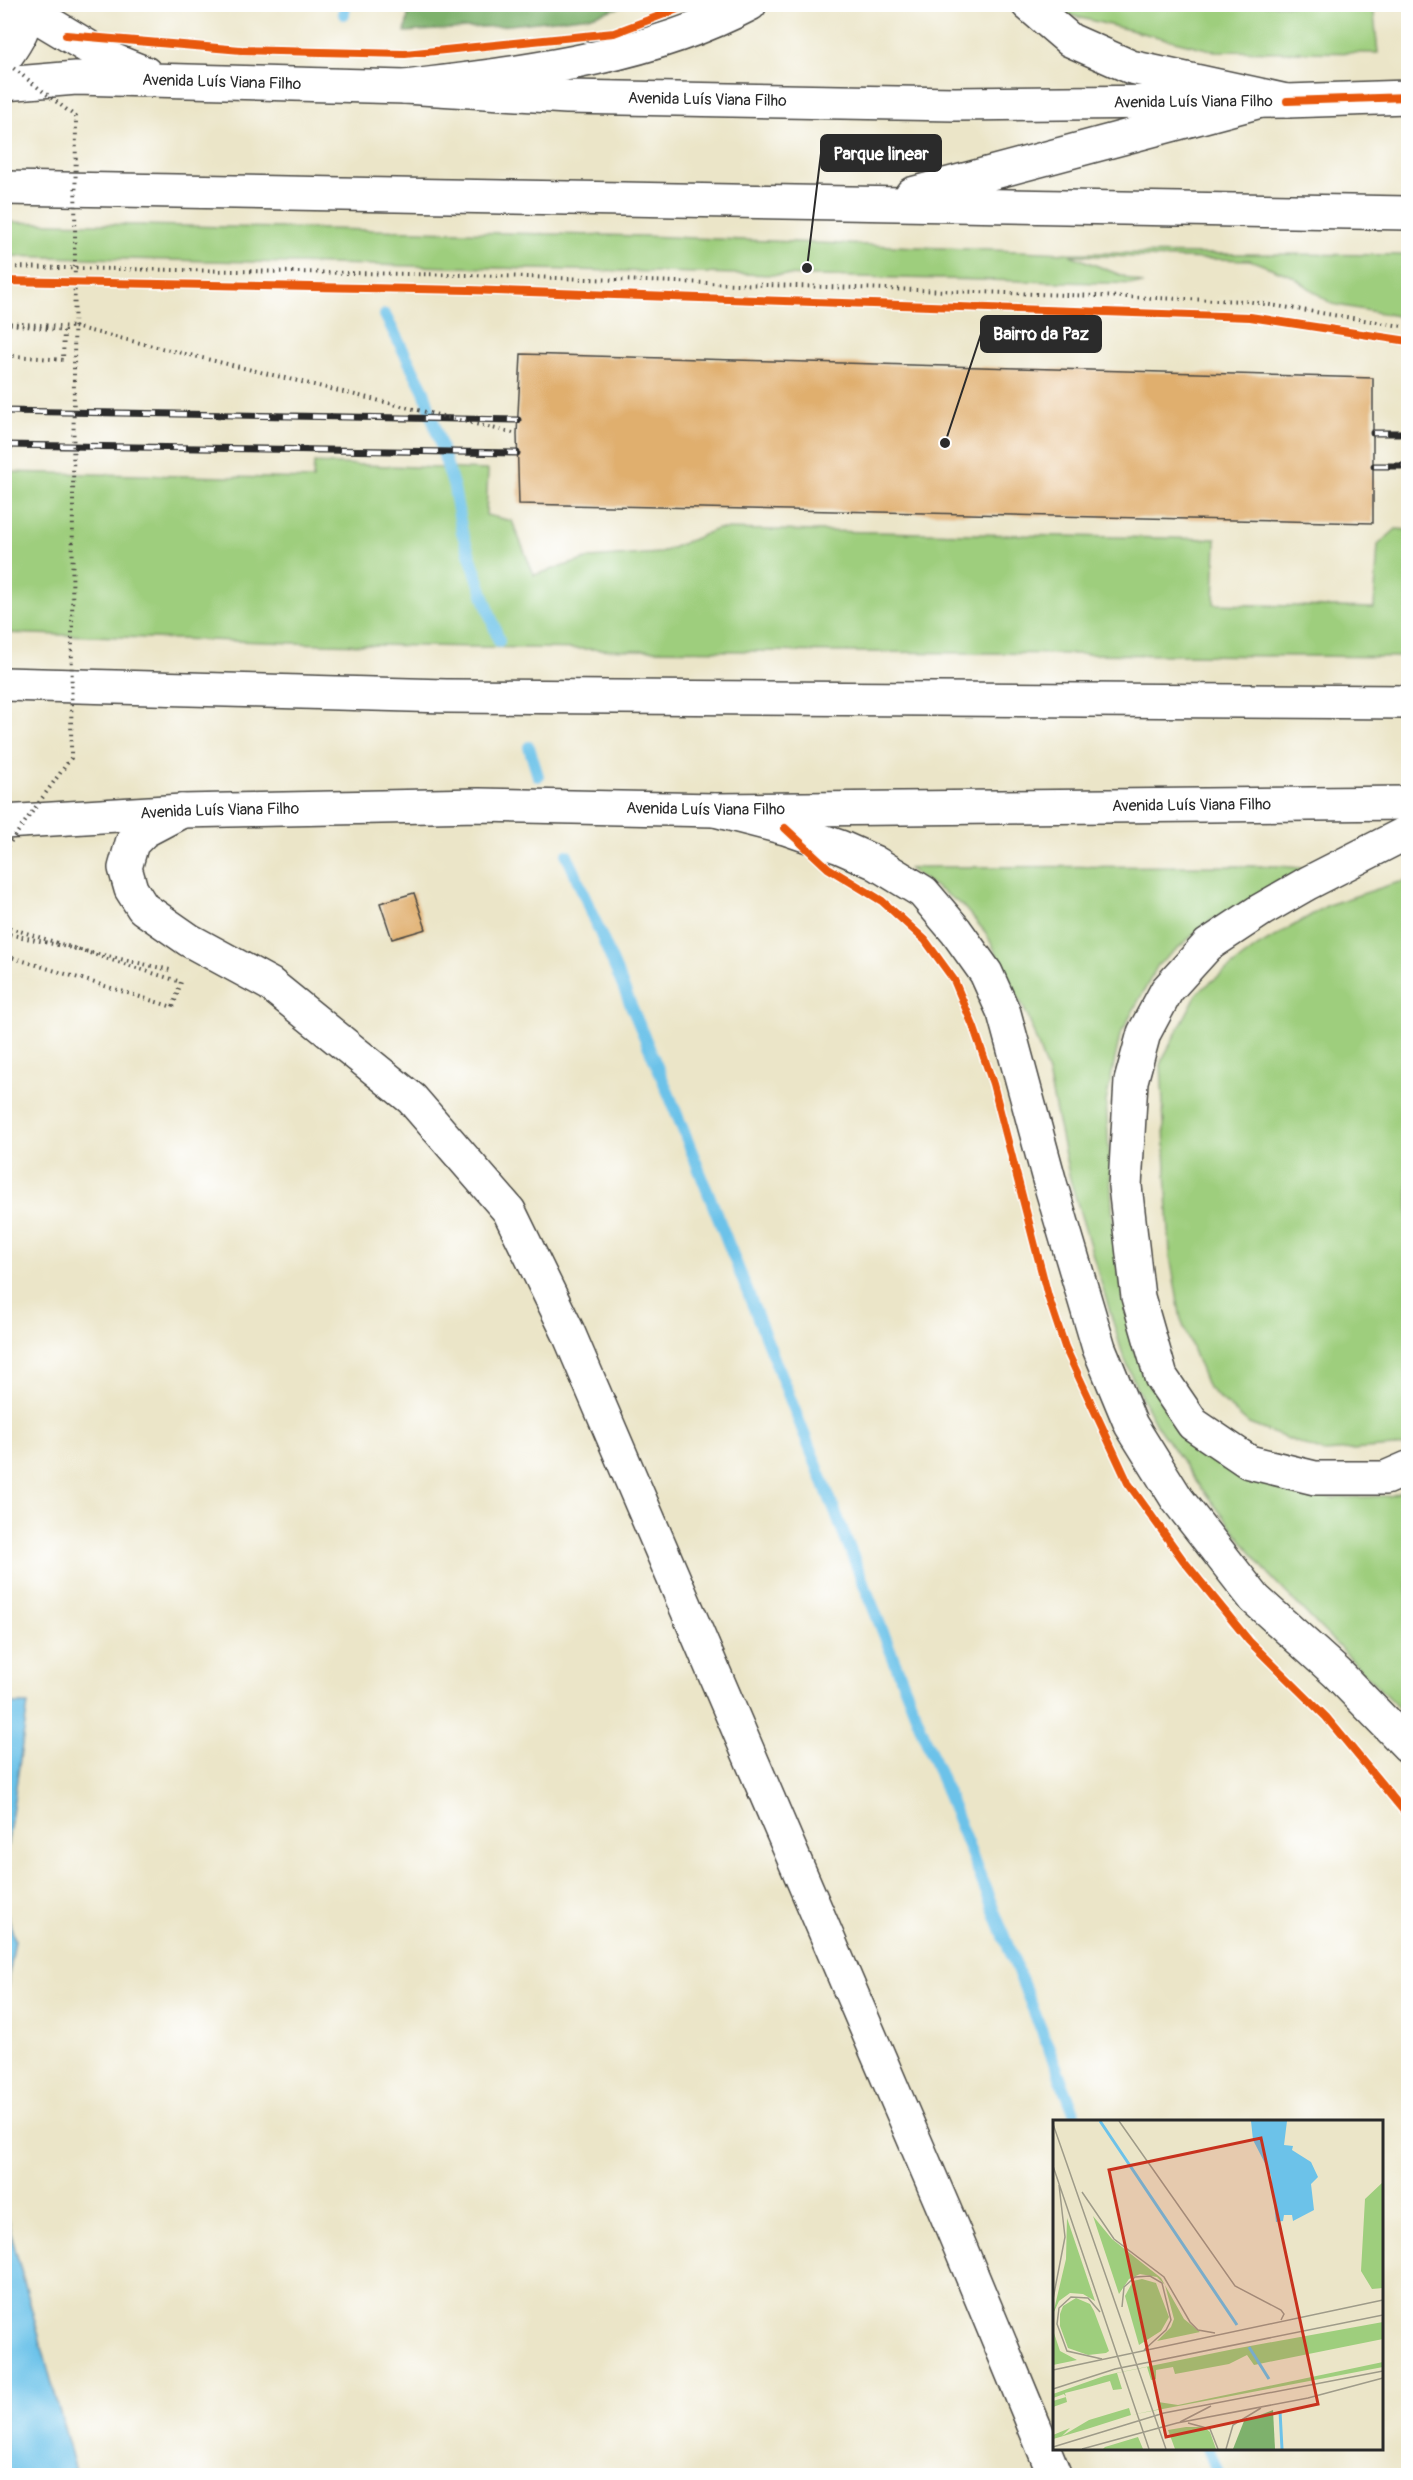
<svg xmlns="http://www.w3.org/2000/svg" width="1413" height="2480" font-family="Pangolin,sans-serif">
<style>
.green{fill:#9ece7d;stroke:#647c54;stroke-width:1.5}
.forest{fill:#7eb16c;stroke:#546e4c;stroke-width:1.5}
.water{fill:#6cc2e9;stroke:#4c768a;stroke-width:1.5}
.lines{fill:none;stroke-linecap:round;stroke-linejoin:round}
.stream{stroke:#6cc2e9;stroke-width:12}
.building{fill:#e0af6e}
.secondary-casing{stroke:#484743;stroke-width:36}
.primary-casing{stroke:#484743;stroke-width:36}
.highway-casing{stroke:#484743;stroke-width:36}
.path{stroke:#484743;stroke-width:4;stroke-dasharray:1.5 4.5;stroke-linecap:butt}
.secondary{stroke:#fff;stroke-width:33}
.primary{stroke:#fff;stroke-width:33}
.highway{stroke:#fff;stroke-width:33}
.rail-casing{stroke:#2b2b2b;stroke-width:7}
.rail{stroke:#fff;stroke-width:4.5;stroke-dasharray:14;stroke-linecap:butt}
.path-bridge{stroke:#484743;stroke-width:4;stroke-dasharray:1.5 4.5;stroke-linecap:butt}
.cycleway-casing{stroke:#fff;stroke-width:11}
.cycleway{stroke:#e8590c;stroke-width:8}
.labels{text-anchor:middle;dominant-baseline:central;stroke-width:4.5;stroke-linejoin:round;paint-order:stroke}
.street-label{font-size:16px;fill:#2b2b2b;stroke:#fff}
.inset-river{fill:none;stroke:#6cc2e9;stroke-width:3}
.inset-road{fill:none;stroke:#9e9b89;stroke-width:1.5}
.view{fill:#c8321e;fill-opacity:0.15;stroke:#c8321e;stroke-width:3}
.inset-edge{fill:none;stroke:#2b2b2b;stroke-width:3}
.leader{fill:none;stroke:#2b2b2b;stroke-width:2}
.callout-dot{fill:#2b2b2b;stroke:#fff;stroke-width:2}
.callout{fill:#2b2b2b;stroke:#2b2b2b;stroke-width:2}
.callout-label{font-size:18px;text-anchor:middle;font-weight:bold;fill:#fff}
</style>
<rect width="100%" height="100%" fill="#fff"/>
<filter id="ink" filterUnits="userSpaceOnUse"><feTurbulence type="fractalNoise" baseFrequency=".0167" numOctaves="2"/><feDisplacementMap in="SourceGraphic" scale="12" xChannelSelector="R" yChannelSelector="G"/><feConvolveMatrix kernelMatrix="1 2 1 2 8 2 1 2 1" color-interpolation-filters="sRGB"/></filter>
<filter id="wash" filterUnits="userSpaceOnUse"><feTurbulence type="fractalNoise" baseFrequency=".008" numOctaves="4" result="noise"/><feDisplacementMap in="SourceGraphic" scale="24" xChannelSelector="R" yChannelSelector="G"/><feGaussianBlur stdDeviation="1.35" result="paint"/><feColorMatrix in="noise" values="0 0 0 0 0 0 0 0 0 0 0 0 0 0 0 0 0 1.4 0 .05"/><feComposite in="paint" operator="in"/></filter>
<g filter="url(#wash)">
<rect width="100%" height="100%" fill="#ebe5c8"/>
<!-- green -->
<path class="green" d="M1051,5H1373L1378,53L1215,51L1057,12Z
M5,222L643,236L1067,253L1408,255V318L1332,304L1292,276L1250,260L1070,255L1143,284L5,256Z
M314,463L488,470L486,515L512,521L534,575L590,558L660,553L717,529L1216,539L1214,604L1374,608L1378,545L1396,529L1408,530V657L638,650L323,644L5,633V472L313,479Z
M1280,866L1310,869L1210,921L1158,965L1120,1035L1106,1102L1115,1255L1135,1351L1166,1409L1191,1442L1250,1479L1332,1498L1390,1496L1408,1490V1718L1269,1575L1195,1480L1157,1426L1136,1387L1122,1352L1070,1179L1048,1074L1028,1017L986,933L962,905L909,869L924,867Z
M1408,881V1446L1323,1452L1249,1424L1208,1388L1181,1320L1170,1256L1161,1062L1198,992L1257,947L1328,905L1396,883Z"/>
<!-- forest -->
<path class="forest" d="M410,4H628V5L592,16L500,26L405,32Z"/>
<!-- water -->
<path class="water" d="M5,1704H28L5,1862L4,1705Z
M5,1907L15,1940L5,2001Z
M4,2212H5L77,2475H5Z"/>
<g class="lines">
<!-- stream -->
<path class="stream" d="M344,14L345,4
M385,315L424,391L454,488L462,532L499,641
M529,747L538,776
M567,855L670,1097L1078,2122
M1208,2448L1219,2476"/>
</g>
<g id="blocks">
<!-- building -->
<path class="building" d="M521,354L1373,378V523L519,504L517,434Z
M414,893L426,929L392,939L380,903Z"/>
</g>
</g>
<g filter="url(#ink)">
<use href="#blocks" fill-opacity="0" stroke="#484743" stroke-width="1.5"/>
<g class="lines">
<defs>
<g id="secondary">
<path d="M25,9L105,57L145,73"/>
<path d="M4,59C14,45 31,22 23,4"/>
<path id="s1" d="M4,84L76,78L405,87L567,97L955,104L1287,101L1408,97"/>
<path d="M182,811L144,831L132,843L125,868L131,889L143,908L189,940L270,984L412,1099L509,1211L568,1332L953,2230L1055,2476"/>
<path id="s2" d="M4,822L182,811L479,805L715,810L1408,803"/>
</g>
<path id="primary" d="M1028,4L1070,40L1131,67L1287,101
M405,87C522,72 644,60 750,4
M715,810L785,828L840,847L874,862L923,892L956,931L986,973L1004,1013L1050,1183L1099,1348L1131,1425L1177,1499L1255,1599L1337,1673L1408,1746
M1408,832L1308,883L1261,910L1208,945L1167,990L1144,1033L1131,1081L1125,1186L1138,1297L1161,1377L1193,1424L1249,1462L1315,1478H1385L1408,1468"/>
<path id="highway" d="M4,188L1408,213
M912,194L1264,100
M4,684L446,696L1408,702"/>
</defs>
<!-- secondary casing -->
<use href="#secondary" class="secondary-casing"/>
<!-- primary casing -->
<use href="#primary" class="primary-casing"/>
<!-- highway casing -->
<use href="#highway" class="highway-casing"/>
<!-- path -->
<path class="path" d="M4,267L468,275L1246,301L1408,327
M4,323L74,327
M4,926L181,982L173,1007L4,955"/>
<!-- secondary -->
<use href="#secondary" class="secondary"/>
<!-- primary -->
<use href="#primary" class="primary"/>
<!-- highway -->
<use href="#highway" class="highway"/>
<defs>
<path id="rail" d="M4,411L518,420
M1373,433H1408
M4,445L517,453
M1374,466H1408"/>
</defs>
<!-- rail casing -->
<use href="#rail" class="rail-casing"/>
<!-- rail -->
<use href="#rail" class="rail"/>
<!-- path-bridge -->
<path class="path-bridge" d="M4,61L76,117L71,758L4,851
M4,323L64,331L63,360L4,355
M74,327L517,434
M4,933L170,970"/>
<defs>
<path id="cycleway" d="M66,35L241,50L405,54L614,33L691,4
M1287,101L1408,97
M4,281L469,290L1250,317L1408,341
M785,828L828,868L882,901L925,940L954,980L974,1028L993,1084L1048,1296L1065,1347L1128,1483L1183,1560L1249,1641L1326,1717L1408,1816"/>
</defs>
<!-- cycleway casing -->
<use href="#cycleway" class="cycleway-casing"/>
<!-- cycleway -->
<use href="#cycleway" class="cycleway"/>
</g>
</g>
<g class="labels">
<!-- street labels -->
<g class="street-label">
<text stroke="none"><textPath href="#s1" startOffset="218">Avenida Luís Viana Filho</textPath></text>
<text stroke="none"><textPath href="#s1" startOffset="704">Avenida Luís Viana Filho</textPath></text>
<text stroke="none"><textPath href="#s1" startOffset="1190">Avenida Luís Viana Filho</textPath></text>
<text stroke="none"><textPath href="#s2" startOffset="1188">Avenida Luís Viana Filho</textPath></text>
<text stroke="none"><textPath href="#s2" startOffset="702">Avenida Luís Viana Filho</textPath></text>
<text stroke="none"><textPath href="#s2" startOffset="216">Avenida Luís Viana Filho</textPath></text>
</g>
</g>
<!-- overview -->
<g transform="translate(1053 2120)">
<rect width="330" height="330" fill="#ebe5c8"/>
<path d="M330,62V168L319,169L308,151L312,79ZM40,96L59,119L108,158L131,199L147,212L104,221L118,207L121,199L112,165L104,157L87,154L76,159L66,174ZM14,98L42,181L30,174L17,173L6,181L0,194L13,139ZM89,159L103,163L116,197L108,211L86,225L72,176L80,161ZM23,178L37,184L41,191L56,231L53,233L35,235L15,228L7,206V194L10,186ZM330,202V219L201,245L194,235L176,244L122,254L120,247L103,250V259L98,260L94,247L64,253L69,269L60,270L57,261L32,268L12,273L14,282L0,287V281L13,277L11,274L0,278V274L51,256L63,253L181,229ZM0,210L7,231L24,240L0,245ZM330,242V247L78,295L34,309L7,317L0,319V315L17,308L9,316L36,300L76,288L78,295L107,289L105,282L125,285ZM133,307H151L157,312L163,329H122L115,310ZM85,317L90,329H50L52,327Z" fill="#9ece7d"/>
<path d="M220,290L222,329H180L191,301Z" fill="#7eb16c"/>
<path d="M198,1H234L231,25L240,26L239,30L258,42L265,57L258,64L261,90L240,101L239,95H231L230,101L223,102L218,55L200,20Z" fill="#6cc2e9"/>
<path class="inset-river" d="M47,1L184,205M196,227L216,259M227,291L229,329"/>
<path class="inset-road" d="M66,1L182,166L228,190L231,194L228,200M0,4L113,329M0,46L96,329M29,72L61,119L111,157L137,202L145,210L162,213M0,179L12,117L6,65M69,187L71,167L82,157L97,156L109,163L118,200L113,210L91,230M47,192L35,178L18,177L6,188L4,204L14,231L49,239M0,250L330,180M0,269L62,249L330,195M127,302L158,286M135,303L157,309L165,329M0,327L111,293L330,251M29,329L124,303L255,278L330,258M173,329L180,305L208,288"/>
<path class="view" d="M208,18L265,284L113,317L56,50Z"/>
<rect width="330" height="330" class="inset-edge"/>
</g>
<!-- callouts -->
<path class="leader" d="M807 268L821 153M945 443L981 334"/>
<g class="callout-dot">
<circle cx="807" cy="268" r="6"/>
<circle cx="945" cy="443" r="6"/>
</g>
<g class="callout">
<rect x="821" y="135" width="120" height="36" rx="6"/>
<rect x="981" y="316" width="120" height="36" rx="6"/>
</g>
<g class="callout-label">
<text x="881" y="160">Parque linear</text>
<text x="1041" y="340">Bairro da Paz</text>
</g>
<!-- margin -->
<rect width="1413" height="2480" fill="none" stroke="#fff" stroke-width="24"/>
</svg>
